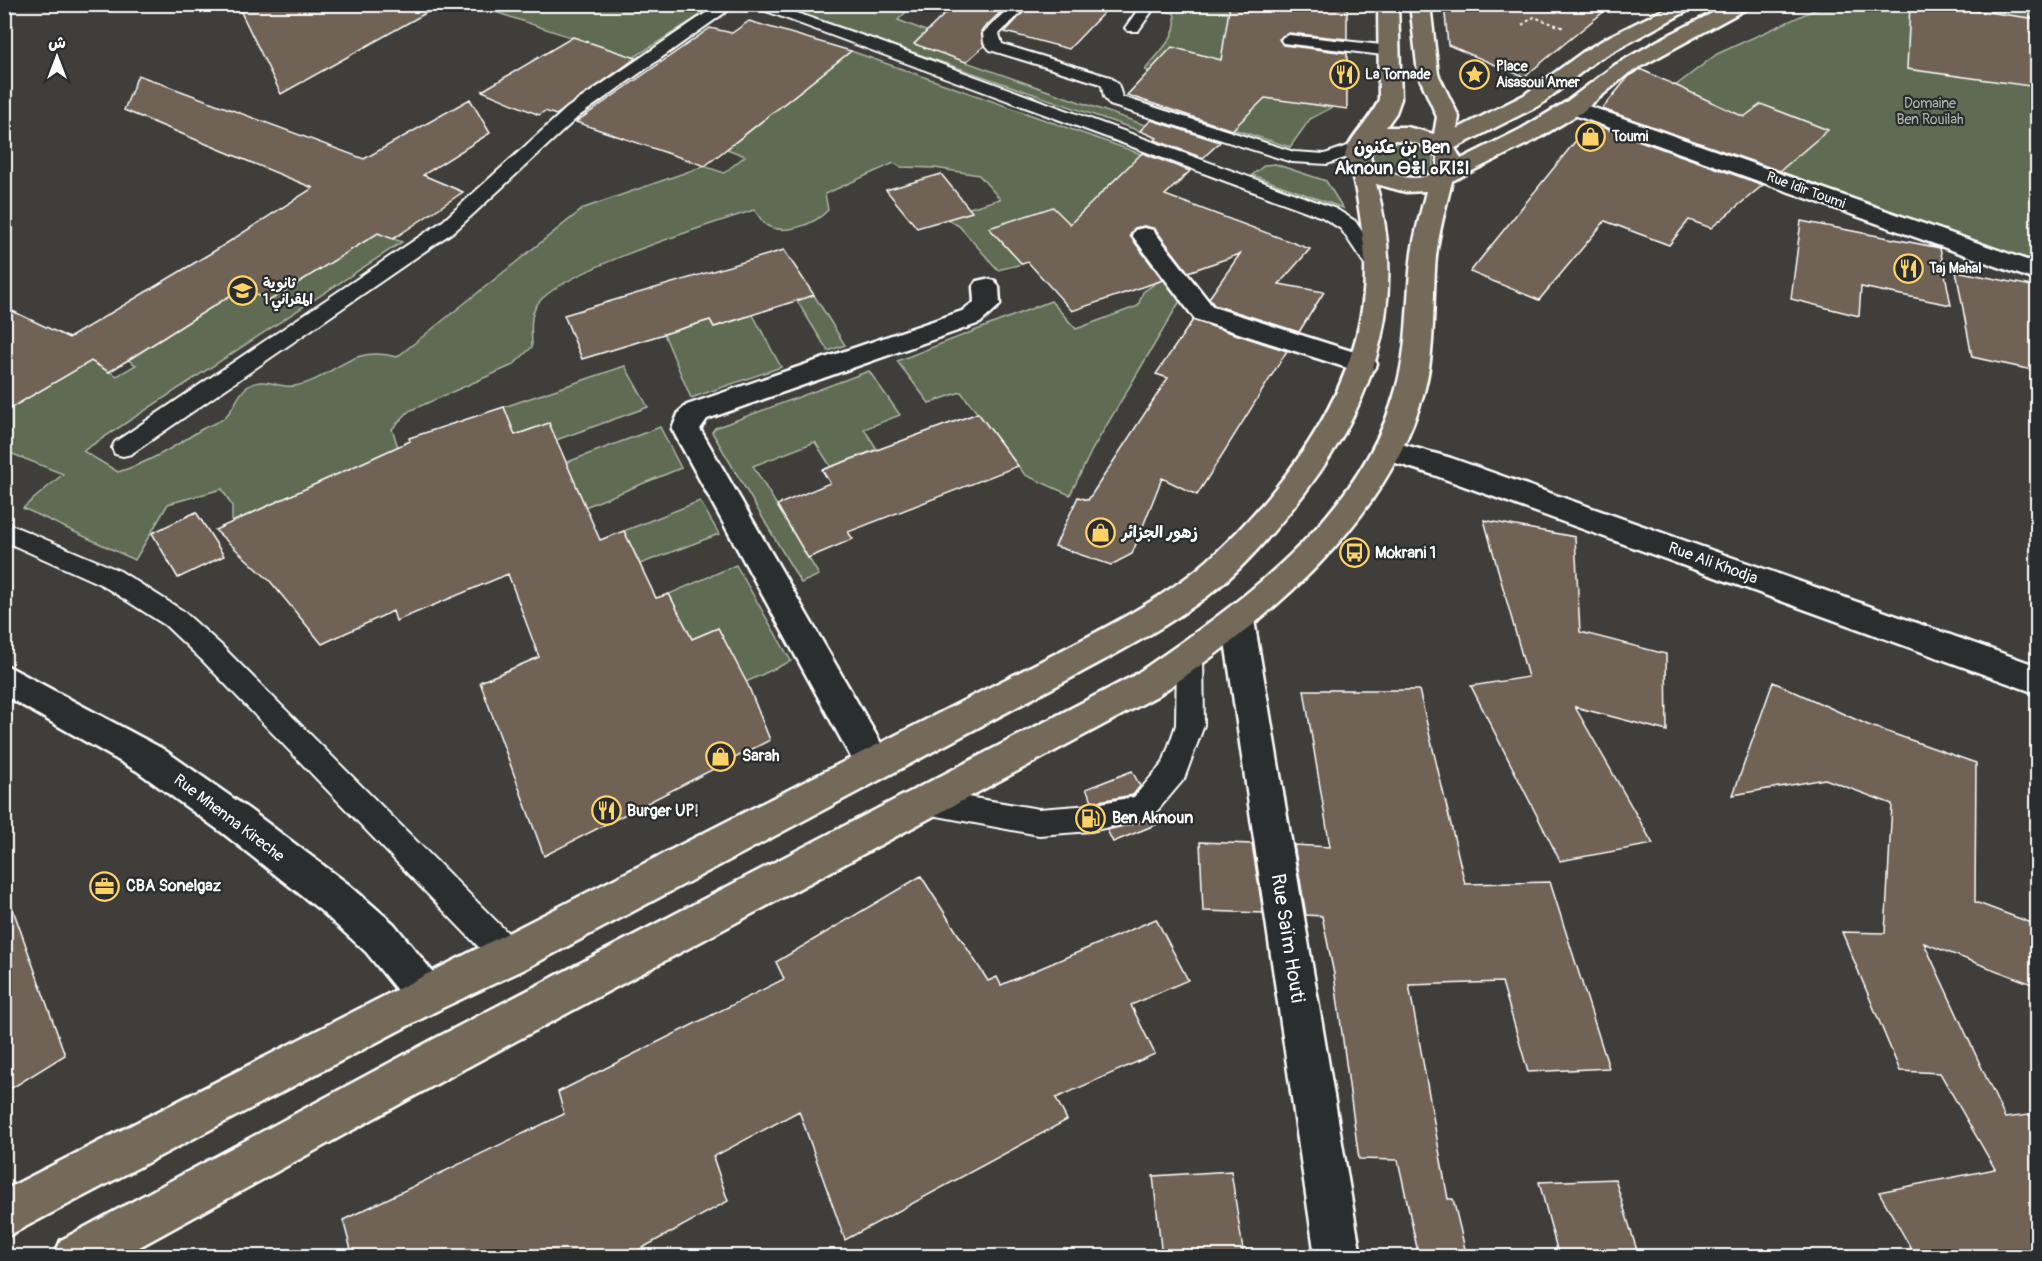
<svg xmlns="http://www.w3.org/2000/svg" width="2042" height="1261" font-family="Pangolin,'Playpen Sans Arabic','Noto Sans Tifinagh',sans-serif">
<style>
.green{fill:#5e6c53;stroke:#aeb6a9;stroke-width:1.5}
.building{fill:#6f6456;stroke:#fff;stroke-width:1.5}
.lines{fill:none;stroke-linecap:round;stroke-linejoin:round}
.lane-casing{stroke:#fff;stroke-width:4}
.street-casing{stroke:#fff;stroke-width:5}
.primary-casing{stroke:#fff;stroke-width:5}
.path{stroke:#fff;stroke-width:2;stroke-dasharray:3 3;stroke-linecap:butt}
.lane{fill:#2a2d2e;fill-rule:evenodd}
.street{fill:#2a2d2e;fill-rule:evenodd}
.primary{fill:#736b5a;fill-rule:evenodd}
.labels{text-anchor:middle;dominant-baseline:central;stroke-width:4.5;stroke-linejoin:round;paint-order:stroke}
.far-poi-label{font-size:14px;font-weight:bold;fill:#fff;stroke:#2a2d2e;text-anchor:start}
.far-park-label{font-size:14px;fill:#aeb6a9;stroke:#2a2d2e}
.far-street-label{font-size:14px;fill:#fff;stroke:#2a2d2e}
.poi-label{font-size:16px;font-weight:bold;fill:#fff;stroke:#2a2d2e;text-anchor:start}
.street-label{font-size:16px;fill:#fff;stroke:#2a2d2e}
.far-district-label{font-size:18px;font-weight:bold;fill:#fff;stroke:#2a2d2e}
.near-street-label{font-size:20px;fill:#fff;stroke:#2a2d2e}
</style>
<rect width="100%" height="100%" fill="#3f3e3a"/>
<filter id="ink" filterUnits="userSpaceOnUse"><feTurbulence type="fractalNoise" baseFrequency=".0167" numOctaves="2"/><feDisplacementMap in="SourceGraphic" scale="12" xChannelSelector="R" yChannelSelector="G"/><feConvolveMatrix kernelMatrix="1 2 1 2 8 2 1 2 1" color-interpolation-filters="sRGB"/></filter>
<g filter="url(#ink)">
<!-- green -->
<path class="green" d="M709,4L715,6L633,58L474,5Z
M777,5H913L898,20L944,38L949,56L1145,125L1140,131Z
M1158,5H1230L1232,38L1347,51V55L1302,103L1333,107L1310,119L1290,147L1233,129L1251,106L1145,70C1157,54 1181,35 1174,13L1155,9Z
M1825,5H2037V260L2014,255L1632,119L1717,54Z
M851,51L1189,171L1176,187L1125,170L1097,197L1149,216L1130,235L1006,246L1022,264L998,270L959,226L942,216L1000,199L979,175L935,168L901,167L894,163L825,194L828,210C815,224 785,236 766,225C762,222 758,214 754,210C711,224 556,272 536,306C529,318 532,334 532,347L513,365L409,411L392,429L398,447L232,522V506L222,489L168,504L135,560L23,508L63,474L5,451L4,402L12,407L91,361L117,376L136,365L128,360L242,288L269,301L378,233L402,242L83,451L118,472C150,462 174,447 202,429C209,425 217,423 223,419C235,409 238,393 247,387C265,375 278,389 295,386C333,380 348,343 397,357L584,208L704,166L724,173L745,156L727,149Z
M1398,142C1412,143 1423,146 1433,156V168C1417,183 1382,178 1371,158L1375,148Z
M1275,164L1326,181L1343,208L1252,175L1265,165Z
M1163,278L1180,301L1092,450L1070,495L1025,475L961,392L929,403L897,361L1051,301L1076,329L1138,306L1143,292Z
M814,295L845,345L828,351L797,301Z
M753,315L781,367L691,398L664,334L710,320L714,327Z
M625,366L648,407L556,440L548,424L515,435L504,407Z
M869,371L900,415L864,429L877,449L831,467L815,442L753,466L819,575L801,583L712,432L715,428Z
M660,427L681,468L585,507L565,463Z
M700,501L719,534L640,564L624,531Z
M736,565L791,661L746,682L718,628L692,639L669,594Z"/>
<!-- building -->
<path class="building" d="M237,4H442L281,94Z
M955,4H1009L981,31L984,46L966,62L914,44Z
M1031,4H1112L1069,49L1005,32Z
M1230,4H1347V39L1289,33L1279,39L1283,45L1347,53V109L1265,98L1232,130L1127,95L1172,47L1221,60Z
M1444,4H1613L1524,77L1448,45Z
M1910,4H1929L2037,19V87L1907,69Z
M749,21L851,51L705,166L576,122L710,28L732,33Z
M573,37L636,58L556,115L545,111L539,115L482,91Z
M1640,69L1744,117L1761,104L1828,130L1780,171L1602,109L1629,76Z
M138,75L364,159L470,99L490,133L423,175L463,192L393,239L378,233L269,301L242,288L109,372L91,361L4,412V307L69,338L216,250L313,188L124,110Z
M1151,120L1220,142L1203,158L1155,140L1157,138L1140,131Z
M1590,123L1763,185L1711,228L1689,220L1669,245L1605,221L1539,300L1470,272Z
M1142,153L1190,171L1165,195L1310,249L1279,284L1324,292L1299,332L1214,305L1209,298L1240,254L1188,272L1155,229L1144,226L1135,228L1130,236L1163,280L1072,311L1028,262L1022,264L989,228L1053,207L1070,224Z
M941,174L972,212L917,228L886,190Z
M1801,221L1940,248L1951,305L1861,287L1859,316L1791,299Z
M784,250L814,295L714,327L710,320L582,359L564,315Z
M1956,271L2037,287V371L1972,357Z
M1193,320L1287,351L1197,495L1162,478L1132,554L1111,565L1055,546L1078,497L1088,500L1168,378L1156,374Z
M504,407L515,435L549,423L600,540L624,531L656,598L669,594L692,639L718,628L748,685L770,740L544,856L480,682L539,657L508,574L396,621L393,611L322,644L270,581L215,530L410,441L409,438Z
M978,413L1018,466L848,532L853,539L808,558L777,505L830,483L822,470Z
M196,512L224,556L178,578L152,533Z
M1484,520L1575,537L1580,632L1666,654L1667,731L1575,707L1653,844L1560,861L1471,686L1528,677Z
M1773,682L1868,725L1976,763L1975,902L2037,925V986L1924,943L2005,1118L2037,1114V1257H1916L1879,1192L1995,1169L1940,1073L1900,1071L1842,932L1885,933L1892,804L1825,779L1733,795Z
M1304,690H1419L1465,884L1550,882L1609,1068L1528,1072L1502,982L1409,985L1448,1199H1453L1467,1257H1419L1398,1160L1359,1159L1334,974L1322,916L1306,915L1294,845L1330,847Z
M1132,771L1140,786L1133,795L1093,802L1086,789Z
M1156,815L1160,823L1113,842L1107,830L1153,819Z
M1200,842L1252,844L1263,913L1203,911Z
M921,876L988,981L997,977L1001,985L1156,919L1188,980L1131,1005L1155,1054L1056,1098L1067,1120L845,1240L799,1111L713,1157L728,1201L626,1257H353L343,1220L564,1114L558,1092L784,979L776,962Z
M11,904L65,1055L4,1093V905Z
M1231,1171L1244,1257H1162L1153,1176Z
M1615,1179L1639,1257H1559L1539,1182Z"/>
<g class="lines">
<defs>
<path id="lane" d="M4,4H21L4,13Z
M719,4H737L579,116L457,229L131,454L123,456L115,454L112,448L115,442L443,221L567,108Z
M747,4H770L872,39L1336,209L1355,221L1389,271L1386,275H1372L1341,229L1322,217Z
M1013,4H1029L999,34L1002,44L1110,77L1118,84L1122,97L1294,152L1325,154L1359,142L1368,147L1365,151L1327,164L1292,162L1110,105L1104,97L1102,86L1098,83L990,50L984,43L983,33Z
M1142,4H1157L1138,31H1128L1125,28Z
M1289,35L1391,46L1399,51L1391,56L1283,43L1281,40L1283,37Z
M4,522L120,571L183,611L221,645L520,945L524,956L520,967L509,971L498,967L203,661L165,625L102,585L4,541Z
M1190,645L1199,648L1203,656L1204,725L1184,779L1152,817L1091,831L1039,835L916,812L912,803L916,794L926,790L1039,809L1091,805L1134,797L1163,763L1176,725L1177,656L1181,648Z"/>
<path id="street" d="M1574,101L2038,264V281L1566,112L1563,107L1566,102Z
M1144,228L1153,230L1213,307L1373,358L1377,364L1373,370L1363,373L1195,319L1132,235L1135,230Z
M986,279L995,281L999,287L1000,305L980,323L707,419L700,429L886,752L891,763L886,774L873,779L860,774L672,429L679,412L687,405L962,311L974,302L973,287L977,281Z
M1387,440L1451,458L2038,666V694L1431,474L1377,457L1372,450L1377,443Z
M1238,607L1250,611L1254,620L1361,1256H1315L1222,620L1226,611Z
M4,664L163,749L250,810L348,884L394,924L440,981L446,995L440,1009L426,1015L412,1009L366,952L320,910L224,834L137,771L4,695Z"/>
<path id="primary" d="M1378,4H1398L1401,99L1396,113L1386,127H1407L1434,134L1437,117L1418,74L1410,4H1430L1438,74L1459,117L1457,129L1524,95L1583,52L1610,36L1675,4H1700L1597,60L1540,105L1455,148L1461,159L1521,129L1566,102L1615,65L1659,40L1730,4H1755L1629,73L1582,112L1537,139L1452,181C1446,206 1439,231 1436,256C1432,301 1436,348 1424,392C1385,527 1268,619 1157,696L462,1070L123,1256H54L61,1240L432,1040L1133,676C1238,605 1361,518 1396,389C1409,345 1406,299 1412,253C1415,232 1421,212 1426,191L1406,192L1376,184C1411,311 1369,416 1288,514C1264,543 1239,572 1209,595C1167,627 1119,652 1073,677L523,970L440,1009L4,1238V1190L1049,657C1096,632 1144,609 1187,577C1216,556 1241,528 1265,501C1326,429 1373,343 1364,245C1361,224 1356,174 1345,157C1347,138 1372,120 1379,99ZM1390,140C1409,140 1425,143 1438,157V169C1418,187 1390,175 1371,161L1369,150L1375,144Z"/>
</defs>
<!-- lane casing -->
<use href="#lane" class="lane-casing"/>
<!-- street casing -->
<use href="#street" class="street-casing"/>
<!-- primary casing -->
<use href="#primary" class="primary-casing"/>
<!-- path -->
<path class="path" d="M1522,25L1534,17L1564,28"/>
<!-- lane -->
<use href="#lane" class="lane"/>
<!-- street -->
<use href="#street" class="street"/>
<!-- primary -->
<use href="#primary" class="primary"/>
</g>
</g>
<!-- icons -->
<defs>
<symbol id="restaurant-ring" viewBox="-11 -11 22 22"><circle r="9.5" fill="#2a2d2e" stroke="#ffd166" stroke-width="1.5"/><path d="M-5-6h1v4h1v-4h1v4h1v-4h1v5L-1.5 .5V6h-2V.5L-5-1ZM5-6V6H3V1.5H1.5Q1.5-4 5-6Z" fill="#ffd166"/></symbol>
<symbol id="sight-ring" viewBox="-11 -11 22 22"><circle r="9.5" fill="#2a2d2e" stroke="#ffd166" stroke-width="1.5"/><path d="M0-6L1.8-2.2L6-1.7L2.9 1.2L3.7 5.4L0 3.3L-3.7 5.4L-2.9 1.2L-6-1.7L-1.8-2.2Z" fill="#ffd166"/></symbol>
<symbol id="shop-ring" viewBox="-11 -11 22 22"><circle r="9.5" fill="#2a2d2e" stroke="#ffd166" stroke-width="1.5"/><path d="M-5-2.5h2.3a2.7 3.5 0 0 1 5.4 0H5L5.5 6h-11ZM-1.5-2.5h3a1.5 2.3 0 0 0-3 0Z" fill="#ffd166"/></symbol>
<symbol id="school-ring" viewBox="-11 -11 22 22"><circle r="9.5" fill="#2a2d2e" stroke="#ffd166" stroke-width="1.5"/><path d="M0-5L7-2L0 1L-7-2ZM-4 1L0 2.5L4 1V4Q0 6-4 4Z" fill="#ffd166"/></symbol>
<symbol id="bus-ring" viewBox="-11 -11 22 22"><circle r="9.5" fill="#2a2d2e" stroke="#ffd166" stroke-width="1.5"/><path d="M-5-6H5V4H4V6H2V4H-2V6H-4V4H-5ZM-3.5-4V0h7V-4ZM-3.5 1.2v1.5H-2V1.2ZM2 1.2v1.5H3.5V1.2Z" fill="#ffd166"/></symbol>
<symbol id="fuel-ring" viewBox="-11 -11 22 22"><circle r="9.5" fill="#2a2d2e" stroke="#ffd166" stroke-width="1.5"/><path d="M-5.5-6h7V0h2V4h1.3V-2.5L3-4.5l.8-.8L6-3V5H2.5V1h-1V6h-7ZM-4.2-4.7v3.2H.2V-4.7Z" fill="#ffd166"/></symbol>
<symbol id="office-ring" viewBox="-11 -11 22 22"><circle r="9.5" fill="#2a2d2e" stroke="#ffd166" stroke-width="1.5"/><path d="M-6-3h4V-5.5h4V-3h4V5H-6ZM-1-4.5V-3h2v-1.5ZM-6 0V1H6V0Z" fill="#ffd166"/></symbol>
</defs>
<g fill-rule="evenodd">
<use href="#restaurant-ring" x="1328" y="58" width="33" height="33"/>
<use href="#sight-ring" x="1458" y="58" width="33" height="33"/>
<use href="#shop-ring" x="1574" y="120" width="33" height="33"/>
<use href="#restaurant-ring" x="1892" y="252" width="33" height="33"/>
<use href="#school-ring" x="226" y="274" width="33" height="33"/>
<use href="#shop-ring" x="1084" y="516" width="33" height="33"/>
<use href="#bus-ring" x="1338" y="536" width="33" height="33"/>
<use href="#shop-ring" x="704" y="740" width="33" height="33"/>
<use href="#restaurant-ring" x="590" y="794" width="33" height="33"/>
<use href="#fuel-ring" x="1074" y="802" width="33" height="33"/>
<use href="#office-ring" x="88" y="870" width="33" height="33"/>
</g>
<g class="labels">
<!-- far-poi labels -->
<g class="far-poi-label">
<text x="1496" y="66">Place<tspan x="1496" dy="16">Aisasoui Amer</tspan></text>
<text x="1365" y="74">La Tornade</text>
<text x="1612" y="136">Toumi</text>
<text x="1929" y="268">Taj Mahal</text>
<text x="263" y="283">ثانوية<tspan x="263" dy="16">المقراني 1</tspan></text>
</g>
<!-- far-park labels -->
<g class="far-park-label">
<text x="1930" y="103">Domaine<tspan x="1930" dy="16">Ben Rouilah</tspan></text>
</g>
<!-- far-street labels -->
<g class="far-street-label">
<text transform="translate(1806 190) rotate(20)">Rue Idir Toumi</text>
</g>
<!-- poi labels -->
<g class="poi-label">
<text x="1122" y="533">زهور الجزائر</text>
<text x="1375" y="553">Mokrani 1</text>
<text x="742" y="756">Sarah</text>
<text x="627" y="811">Burger UP!</text>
<text x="1112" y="818">Ben Aknoun</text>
<text x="126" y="886">CBA Sonelgaz</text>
</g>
<!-- street labels -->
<g class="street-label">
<text transform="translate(1713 563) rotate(20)">Rue Ali Khodja</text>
<text transform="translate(229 818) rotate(37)">Rue Mhenna Kireche</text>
</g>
<!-- far-district labels -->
<g class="far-district-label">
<text x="1402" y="147">بن عكنون Ben<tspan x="1402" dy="21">Aknoun ⴱⴻⵏ ⴰⴽⵏⵓⵏ</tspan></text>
</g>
<!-- near-street labels -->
<g class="near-street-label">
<text transform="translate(1288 938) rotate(81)">Rue Saïm Houti</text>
</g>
</g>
<!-- margin -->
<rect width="2042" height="1261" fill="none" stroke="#2a2d2e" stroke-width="24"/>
<rect x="12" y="12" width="2018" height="1237" fill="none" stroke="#fff" stroke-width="2" filter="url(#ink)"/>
<!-- north arrow -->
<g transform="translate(57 57)" stroke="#2a2d2e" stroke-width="4.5" paint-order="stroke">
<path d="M0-4.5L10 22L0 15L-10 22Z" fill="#ffffff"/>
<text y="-9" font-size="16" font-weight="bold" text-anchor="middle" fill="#ffffff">ش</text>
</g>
</svg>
